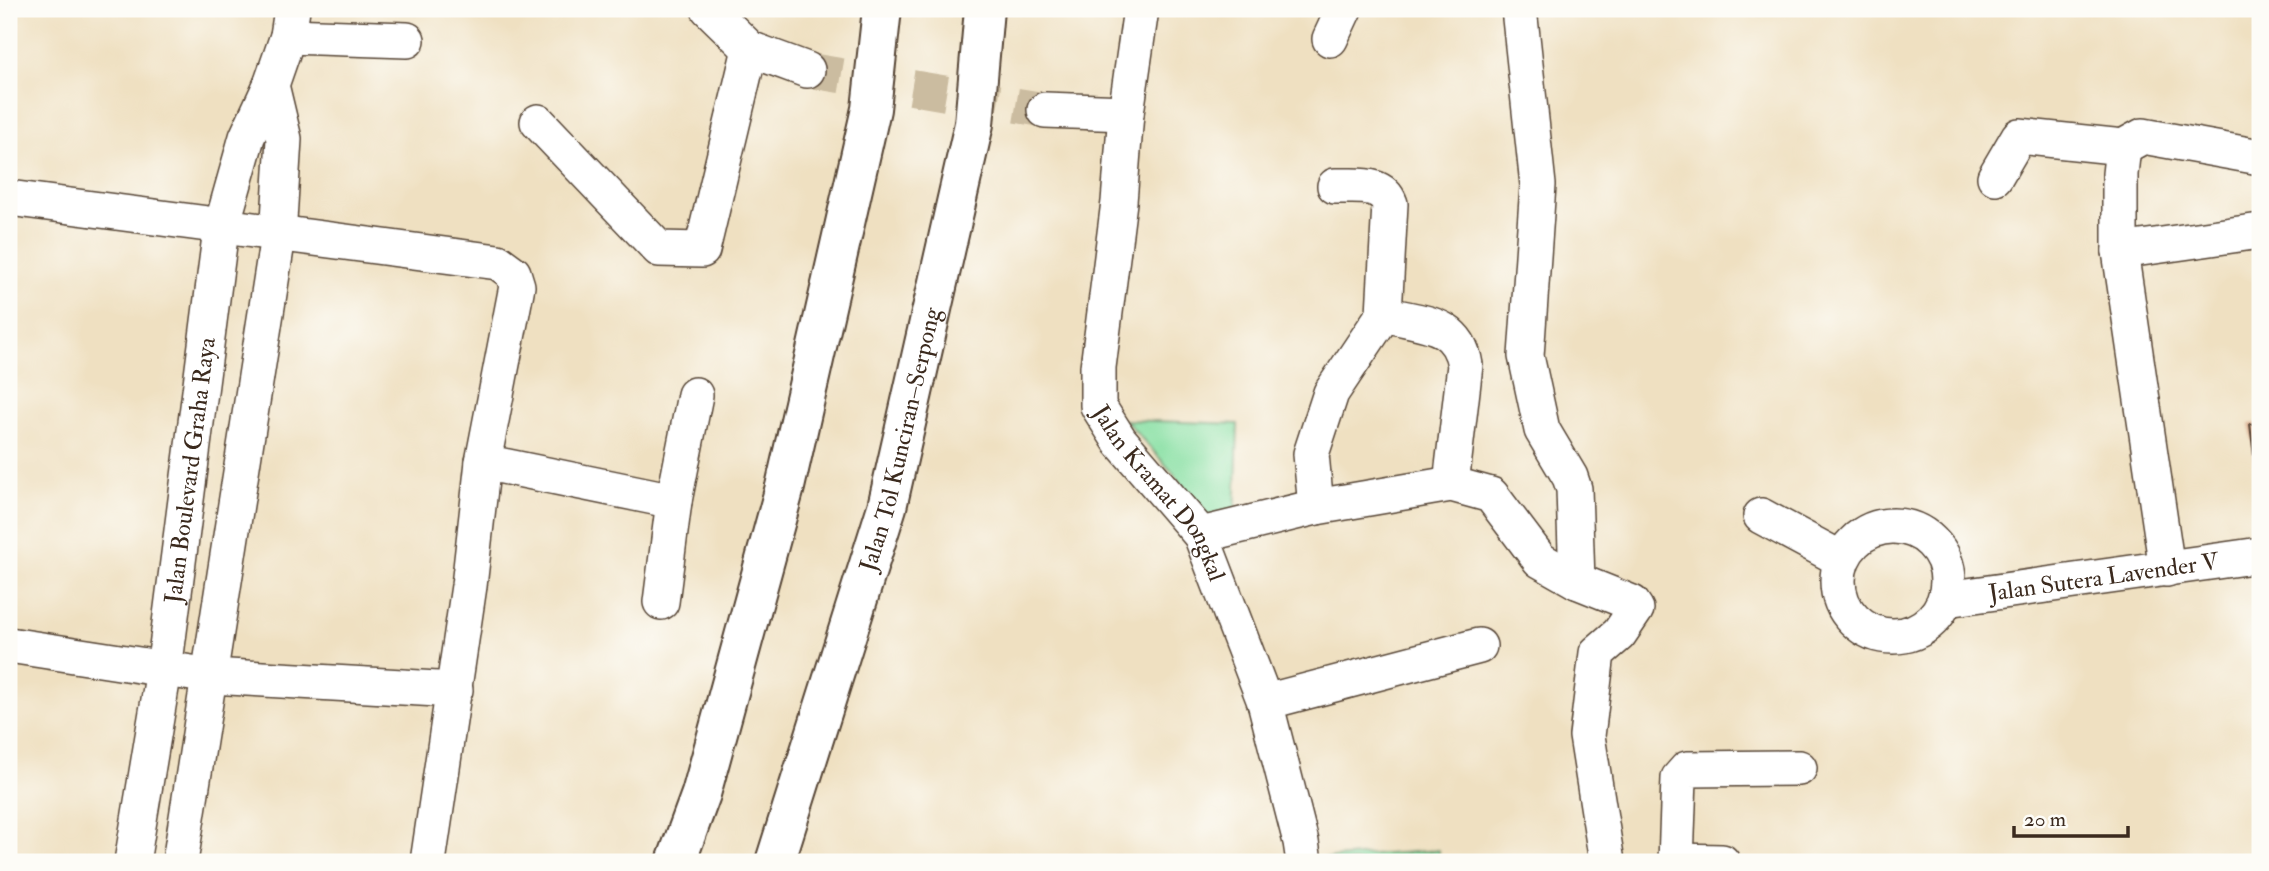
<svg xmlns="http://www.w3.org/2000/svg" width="2269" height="871" font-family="'IM FELL Double Pica',serif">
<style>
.green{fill:#89e0a4;stroke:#628561;stroke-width:2}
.building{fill:#d19973}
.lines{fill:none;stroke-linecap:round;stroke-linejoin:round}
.minor-tunnel{stroke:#cbbca0;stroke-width:35;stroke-dasharray:35 18;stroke-linecap:butt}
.minor-casing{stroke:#564536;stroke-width:38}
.motorway-casing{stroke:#564536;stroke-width:42}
.minor{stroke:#fff;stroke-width:35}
.motorway{stroke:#fff;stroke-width:38}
.labels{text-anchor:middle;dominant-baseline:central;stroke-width:7;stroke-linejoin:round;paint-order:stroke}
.street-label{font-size:24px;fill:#3b2a1e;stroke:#fdfcf7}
</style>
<rect width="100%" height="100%" fill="#fdfcf7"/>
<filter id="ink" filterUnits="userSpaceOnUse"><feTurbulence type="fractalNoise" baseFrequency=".0143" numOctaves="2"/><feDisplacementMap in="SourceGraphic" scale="14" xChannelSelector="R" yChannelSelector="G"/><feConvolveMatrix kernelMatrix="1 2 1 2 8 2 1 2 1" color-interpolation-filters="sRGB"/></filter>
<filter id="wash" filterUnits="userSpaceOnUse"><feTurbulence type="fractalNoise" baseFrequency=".00686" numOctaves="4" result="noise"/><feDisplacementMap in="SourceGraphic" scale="28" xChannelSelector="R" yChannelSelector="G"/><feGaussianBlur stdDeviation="1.57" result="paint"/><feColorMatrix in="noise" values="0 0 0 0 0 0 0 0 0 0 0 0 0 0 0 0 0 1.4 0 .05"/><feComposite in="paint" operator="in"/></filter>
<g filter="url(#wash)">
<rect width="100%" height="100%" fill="#efe0c1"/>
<!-- green -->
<path class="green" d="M1125,420L1238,424L1235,519L1208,525L1175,475Z
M1439,850V862H1322V859Z"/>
<g id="blocks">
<!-- building -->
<path class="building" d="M2260,423V497H2259L2250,424Z"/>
</g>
</g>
<g filter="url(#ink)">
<use href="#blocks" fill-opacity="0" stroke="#564536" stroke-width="2"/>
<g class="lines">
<!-- minor-tunnel -->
<path class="minor-tunnel" d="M807,70L1045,110"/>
<defs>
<g id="minor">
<path d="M709,9L750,49L807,70"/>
<path d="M1519,9L1538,185L1526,356L1542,430L1570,477L1574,489L1577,581"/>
<path d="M288,36L407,40"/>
<path d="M1330,39L1344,9"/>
<path d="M1045,110L1126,113L1141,9"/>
<path id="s1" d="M1126,113L1119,202L1098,367V406L1120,441L1201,535L1265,702L1301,842L1304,862"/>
<path d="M538,122L659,249L702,250L750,49"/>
<path d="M2123,147L2120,174V251L2167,569"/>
<path d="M2123,147L2143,136L2260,157"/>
<path d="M1995,177L2019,136L2123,147"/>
<path d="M9,198L498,262L513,273L517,286L483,462L469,586L428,862"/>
<path d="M2120,251L2260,231"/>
<path d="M1384,314C1422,324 1458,321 1465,365L1451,484"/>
<path d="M483,462L674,501"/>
<path d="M1316,507L1311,454L1331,393L1384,314L1390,204C1382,181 1356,187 1335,186"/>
<path d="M1761,516L1841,559"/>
<circle cx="1893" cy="581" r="55"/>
<path d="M1201,535L1316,507L1451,484L1491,495L1540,560L1577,581L1632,603L1636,609L1619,634L1597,653L1587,736L1607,862"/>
<path id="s2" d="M1946,599L2260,555"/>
<path d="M661,602L674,501L695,395"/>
<path d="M9,645L211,676L455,690"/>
<path d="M1265,702L1479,646"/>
<path d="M1676,861L1722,862"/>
<path id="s3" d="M132,862L164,670L221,229L247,137L271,85L288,36L292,9"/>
<path d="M180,862L278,236L284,139L271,85"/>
<path d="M1676,862L1679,778L1687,769L1799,768"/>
</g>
<g id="motorway">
<path d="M676,862L701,794L785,487L871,109L882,9"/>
<path id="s4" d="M775,862L887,507L974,124L984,9"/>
</g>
</defs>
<!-- minor casing -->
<use href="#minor" class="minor-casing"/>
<!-- motorway casing -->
<use href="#motorway" class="motorway-casing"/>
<!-- minor -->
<use href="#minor" class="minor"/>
<!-- motorway -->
<use href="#motorway" class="motorway"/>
</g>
</g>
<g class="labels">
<!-- street labels -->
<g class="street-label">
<text stroke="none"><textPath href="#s4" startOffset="441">Jalan Tol Kunciran–Serpong</textPath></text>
<text stroke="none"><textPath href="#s3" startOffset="396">Jalan Boulevard Graha Raya</textPath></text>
<text stroke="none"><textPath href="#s1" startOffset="402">Jalan Kramat Dongkal</textPath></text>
<text stroke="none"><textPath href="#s2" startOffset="159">Jalan Sutera Lavender V</textPath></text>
</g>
</g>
<!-- margin -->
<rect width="2269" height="871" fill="none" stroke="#fdfcf7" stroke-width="35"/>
<!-- scale -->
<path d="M2014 826v10h114v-10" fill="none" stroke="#3b2a1e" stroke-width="3.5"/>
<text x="2024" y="826" font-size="21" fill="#3b2a1e" stroke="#fdfcf7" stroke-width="5" paint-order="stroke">20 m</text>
</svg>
